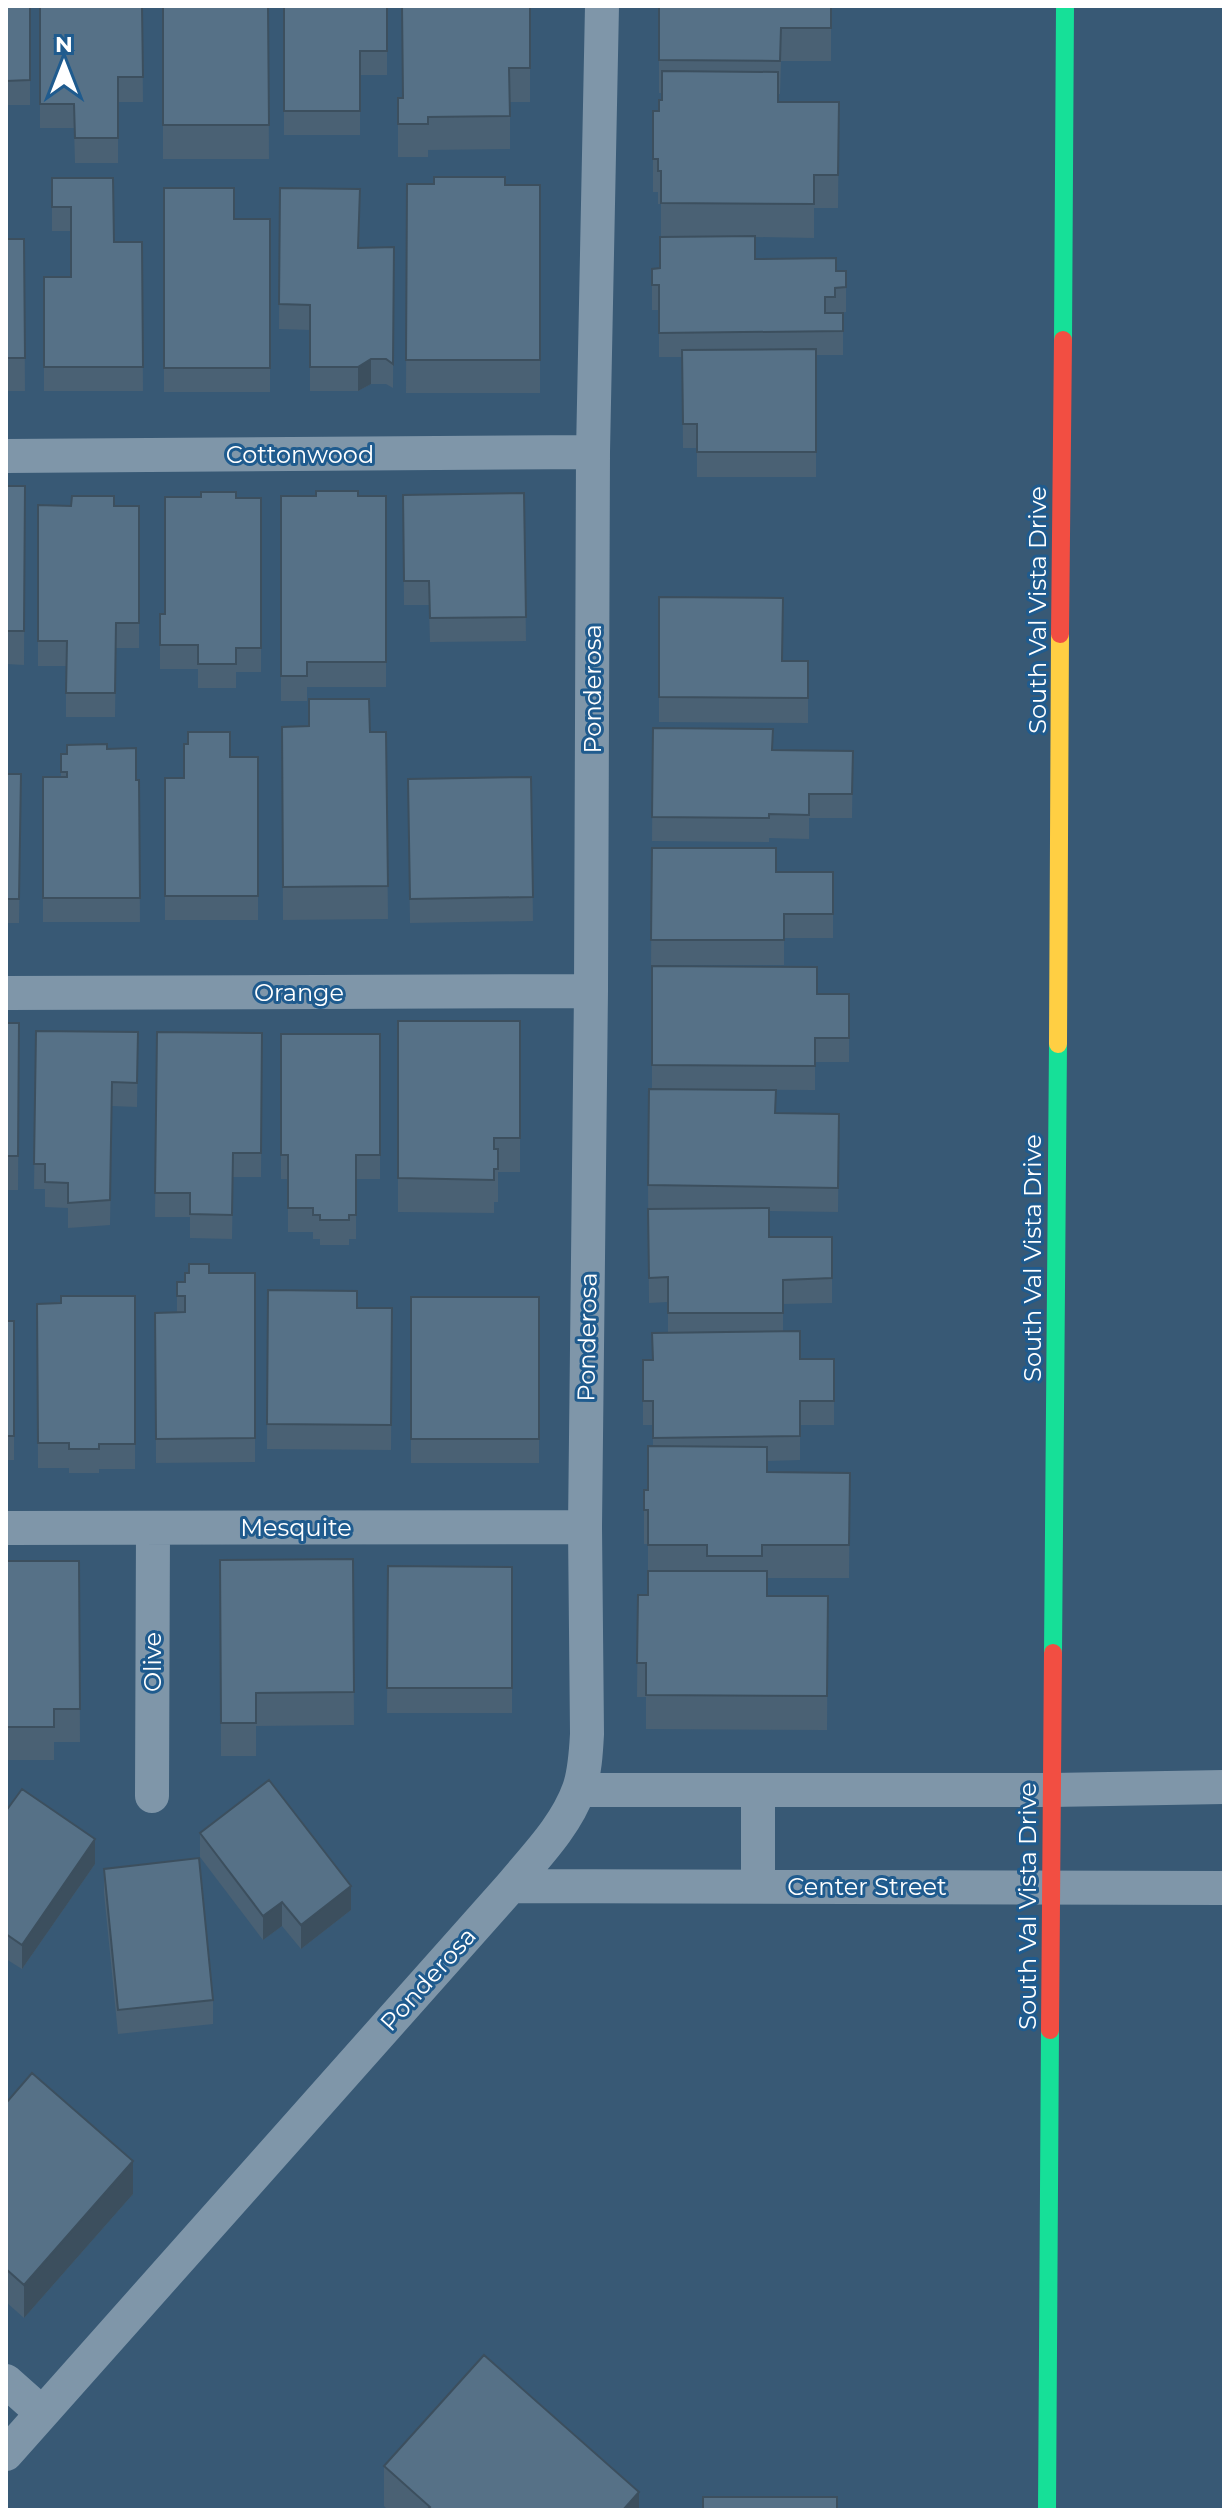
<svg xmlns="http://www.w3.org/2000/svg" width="1230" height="2516" font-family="Montserrat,sans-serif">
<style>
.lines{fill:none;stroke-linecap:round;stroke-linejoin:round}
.lane{stroke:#7f96a9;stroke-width:34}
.fast{stroke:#16e098;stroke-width:18}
.slow{stroke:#ffcf43;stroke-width:18}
.jam{stroke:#f24e42;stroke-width:18}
.wall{fill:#4a6174}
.shaded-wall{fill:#3c4f5e}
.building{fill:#567187;stroke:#3c4f5e;stroke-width:2}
.labels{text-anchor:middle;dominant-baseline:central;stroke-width:6;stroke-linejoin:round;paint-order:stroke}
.street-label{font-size:24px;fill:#fff;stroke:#1f5b8e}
</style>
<rect width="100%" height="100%" fill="#385975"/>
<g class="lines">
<!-- lane -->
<path class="lane" d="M6,456L593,452
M6,993L591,991
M6,1528L585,1527
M579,1790H1052L1224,1787
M758,1790V1886
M152,1796L153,1528
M511,1886L1224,1888
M6,2381L42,2413
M6,2454L511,1886C535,1857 566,1826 579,1789C585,1772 586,1752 587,1734L585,1527L591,991L593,452L602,6"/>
<!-- fast -->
<path class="fast" d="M1063,340L1065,6
M1053,1653L1058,1044
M1047,2510L1050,2030"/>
<!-- slow -->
<path class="slow" d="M1058,1044L1060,634"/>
<!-- jam -->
<path class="jam" d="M1060,634L1063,340
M1050,2030L1053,1653"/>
</g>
<!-- wall -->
<path class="wall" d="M6,6H30V105H6Z
M40,6H142L143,102H118V163H75L74,128H40Z
M163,6H268L269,159H163Z
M284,6H387V75H360V135H284Z
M530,6V102H510V149L428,150V157H398V98H403Z
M659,6H831V61H781L780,94H778V102H839L838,208H814V238L755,237V259L836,271H846V312L835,313H843V355H816V477H697V448H683L682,357H659V310H652V269L660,268L661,237V204H658V192H653V111H659L662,100V93H659Z
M52,178L114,242H142L143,391H44V277H71V231H52Z
M407,184L540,185V393H406Z
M164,188L234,219H270V392H164Z
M280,188L360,213L359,248L394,247L393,388L386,384H371L358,391H310V330L279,329Z
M6,239H24L25,391H6Z
M6,486H25L24,665L6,664Z
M524,493L526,641L430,642L429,605H404L403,495Z
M281,496H386V687H307V701H281Z
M236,498H261V672H236V688H198V669H160V614H165Z
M38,505L139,506V648H116L115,717H66V666H38Z
M659,597L782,661H808V723L659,722Z
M282,727L386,732L388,919L283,920Z
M653,728L773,750L853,751L852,818H809V839L769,838V842L652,841Z
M107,749L136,780H139L140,922H43V777H61V754Z
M230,757H258V920H165V778H184Z
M6,774H21L19,923H6Z
M531,777L533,921L410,923L408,779Z
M652,848L776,872H833V938H784V965H651Z
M652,966L817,994H849V1062H815V1090L652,1089Z
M398,1021H520V1172H498V1202H494V1213L398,1212Z
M6,1023H19L18,1190H6Z
M36,1031L138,1032L137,1107L112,1106L110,1225L68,1228V1208L45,1207V1189H34Z
M157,1032L262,1033L261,1177H233L232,1239L190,1238V1217H155Z
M281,1034H380V1179H356V1239H349V1245H320V1239H313V1232H288V1179H281Z
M776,1113L839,1114L838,1212L769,1211V1237H832V1303L783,1304V1332L800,1359H834V1425H800V1460L767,1461V1472L850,1473L849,1578H767V1596H828L827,1730L646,1729V1697H637L638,1595H648V1544H644V1490H648L653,1446V1425H643V1360H652V1333H668V1302L649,1303L648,1185Z
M209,1273H255V1462L156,1463L155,1313H177V1282H185Z
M268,1290L357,1308H392L391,1450L267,1449Z
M135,1296V1469H99V1473H69V1468H38L37,1304Z
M411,1297H539V1463H411Z
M6,1321H14V1460H6Z
M353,1559L354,1725L256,1726V1756H221L220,1560Z
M6,1561H79L80,1742H54V1760H6Z
M388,1566L512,1567V1713H387Z
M6,1811L95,1864L22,1969L6,1959Z
M200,1833L351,1910L301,1949L282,1926L263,1940L200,1857Z
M104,1869L213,2000V2024L118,2034L104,1893Z
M6,2081V2103L133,2194L24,2318L6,2302Z
M384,2466L639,2510H388L384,2506Z"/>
<!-- shaded-wall -->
<path class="shaded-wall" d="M371,359V384L358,391V367Z
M95,1839V1864L22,1969V1945Z
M351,1886V1910L301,1949V1925Z
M282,1902V1926L263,1940V1916Z
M133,2161V2194L24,2318V2285Z
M639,2492V2510H623Z"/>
<!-- building -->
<path class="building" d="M6,6H30V80L6,81Z
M40,6H142L143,77H118V138H75L74,104H40Z
M163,6H268L269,125H163Z
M284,6H387V51H360V111H284Z
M402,6H530V68H509L510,116L428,117V124H398V98H403Z
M659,6H831V28H781L780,61L659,60Z
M662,71L778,72V102H839L838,175H814V204L661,203V171H658V159H653V111H659V100H662Z
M434,177H505V185H540V360H406L407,184H434Z
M52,178H113L114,242H142L143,367H44V277H71V207H52Z
M164,188H234V219H270V368H164Z
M280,188L360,189L358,248L394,247L393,364L386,359H371L358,367H310V305L279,304Z
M755,236V259L836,258V271H846V287L835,288V297H825V313H843V331L659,333V285H652V269L660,268V237Z
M6,239H24L25,358H6Z
M816,349V452H697V424H683L682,350Z
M6,486H25L24,631H6Z
M316,491H358V496H386V662H307V676H281V496H316Z
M201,492H236V498H261V648H236V664H198V645H160V614H165V497H201Z
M524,493L526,617L430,618L429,581H404L403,495Z
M72,496H114V506H139V623H116L115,693H66L67,641H38V505L71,506Z
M659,597L783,598L782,661H808V698L659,697Z
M309,699H369L370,732H386L388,886L283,887L282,727L309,726Z
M653,728L773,729L772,750L853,751L852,794H809V815L769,814V818L652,817Z
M188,732H230V757H258V896H165V778H184V744H188Z
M107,744V749L136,748V780H139L140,898H43V777H67V772H61V754H67V745Z
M6,774H21L19,899H6Z
M531,777L533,897L410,899L408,779Z
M652,848H776V872H833V914H784V940H651Z
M652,966L817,967V994H849V1038H815V1066L652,1065Z
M398,1021H520V1138H494V1149H498V1169H494V1180L398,1178Z
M6,1023H19L18,1156H6Z
M36,1031L138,1032L137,1083L112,1082L110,1200L68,1203V1183L45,1182V1164H34Z
M157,1032L262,1033L261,1153H233L232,1215L190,1214V1193H155Z
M281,1034H380V1155H356V1215H349V1220H320V1215H313V1208H288V1155H281Z
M649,1089L776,1090L775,1113L839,1114L838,1188L648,1185Z
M769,1208V1237H832V1278L783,1280V1313H668V1277L649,1278L648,1209Z
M189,1264H209V1273H255V1438L156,1439L155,1313L185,1312V1296H177V1282H185V1273H189Z
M268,1290L357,1291V1308H392L391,1425L267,1424Z
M61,1296H135V1444H99V1449H69V1443H38L37,1304L61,1303Z
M411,1297H539V1439H411Z
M6,1321H14V1436H6Z
M800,1331V1359H834V1401H800V1436L653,1438V1401H643V1360H653L652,1333Z
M648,1446L767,1447V1472L850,1473L849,1545H762V1556H707V1545H648V1510H644V1490H648Z
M353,1559L354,1692L256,1693V1723H221L220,1560Z
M6,1561H79L80,1709H54V1727H6Z
M388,1566L512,1567V1688H387Z
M648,1571H767V1596H828L827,1696L646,1695V1663H637L638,1595H648Z
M269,1780L351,1886L301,1925L282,1902L263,1916L200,1833Z
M22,1789L95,1839L22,1945L6,1934V1811Z
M199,1858L213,2000L118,2010L104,1869Z
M32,2073L133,2161L24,2285L6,2269V2103Z
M484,2355L639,2492L623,2510H427L430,2507L384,2466Z
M703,2497H837V2510H703Z"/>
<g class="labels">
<!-- street labels -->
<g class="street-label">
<text x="300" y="454">Cottonwood</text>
<text transform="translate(1037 610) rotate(-90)">South Val Vista Drive</text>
<text transform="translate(592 689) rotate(-90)">Ponderosa</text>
<text x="299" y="992">Orange</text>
<text transform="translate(1032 1258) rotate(-90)">South Val Vista Drive</text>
<text transform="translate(587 1337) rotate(-89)">Ponderosa</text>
<text x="296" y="1527">Mesquite</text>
<text transform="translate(152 1662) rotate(-90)">Olive</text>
<text x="867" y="1886">Center Street</text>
<text transform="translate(1027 1906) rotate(-90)">South Val Vista Drive</text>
<text transform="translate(428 1979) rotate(-48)">Ponderosa</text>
</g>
</g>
<!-- border -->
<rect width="1230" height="2516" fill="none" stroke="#ffffff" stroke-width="16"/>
<!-- north arrow -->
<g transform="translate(64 64)" stroke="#1f5b8e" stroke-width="6" paint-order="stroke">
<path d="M0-6L14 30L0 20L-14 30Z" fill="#ffffff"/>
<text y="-12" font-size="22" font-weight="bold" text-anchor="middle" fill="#ffffff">N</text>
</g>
</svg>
